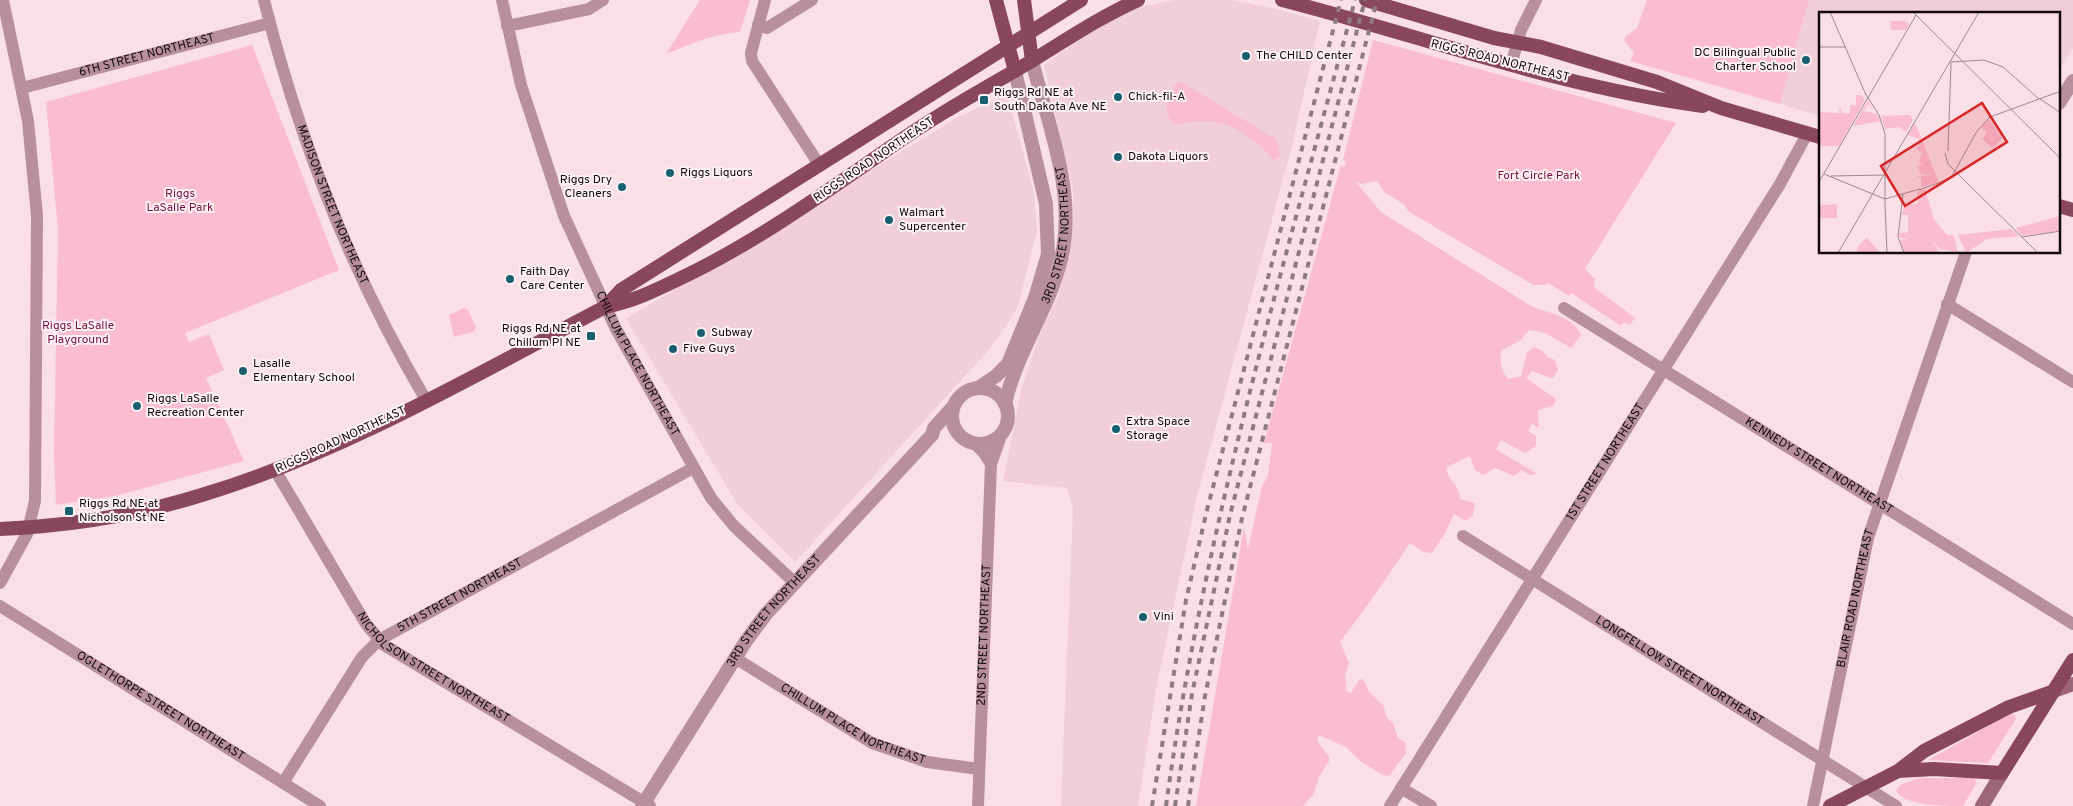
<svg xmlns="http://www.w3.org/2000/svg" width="2073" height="806" font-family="Overpass,sans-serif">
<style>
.built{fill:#f1cfd9}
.green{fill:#fabccf}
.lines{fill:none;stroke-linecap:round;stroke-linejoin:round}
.minor{stroke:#b7909c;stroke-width:12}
.tertiary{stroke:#b7909c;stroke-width:14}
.secondary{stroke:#9d6678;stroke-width:14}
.primary{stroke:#89475e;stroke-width:14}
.rail{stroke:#8d7b80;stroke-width:4;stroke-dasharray:6 6;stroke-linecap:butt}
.poi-dot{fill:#18606f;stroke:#fcf1f4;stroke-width:2}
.labels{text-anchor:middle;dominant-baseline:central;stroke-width:4;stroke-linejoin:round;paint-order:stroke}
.poi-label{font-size:12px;fill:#11090b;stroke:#fcf1f4;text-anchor:start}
.street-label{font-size:12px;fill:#11090b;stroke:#fcf1f4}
.park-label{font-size:12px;fill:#771141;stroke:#fcf1f4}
.inset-road{fill:none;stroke:#9d898f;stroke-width:1}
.view{fill:#d62828;fill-opacity:0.15;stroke:#d62828;stroke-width:2.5}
.inset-edge{fill:none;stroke:#11090b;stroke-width:2.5}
</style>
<rect width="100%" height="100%" fill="#fadfe7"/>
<!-- built -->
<path class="built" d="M1174,0H1230L1273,8L1320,21L1292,146L1197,496L1156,689L1138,806H1061L1073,508L1067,488L1003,481L1021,390L1038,339L1058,296L1068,257L1073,219V189L1044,65L1078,40L1135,8Z
M1809,0H2073V48L2059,71V14H1820V116L1780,104Z
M1007,95L1034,192L1037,231L1018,306L1006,326L988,351L795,562L738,505L626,319L960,116Z"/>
<!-- green -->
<path class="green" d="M700,0H750L740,32C713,34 690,44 666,54Z
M1647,0H1809L1780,104L1630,61L1634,53L1624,40L1626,36L1637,28Z
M1373,40L1676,123L1585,269L1595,279L1594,286L1596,289L1635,318L1630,325L1624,322L1621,326L1571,293L1569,296L1548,283L1546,285H1533L1408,211L1404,204L1385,193L1377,181L1361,184L1355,181L1381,212L1533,307C1549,313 1574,317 1581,335L1571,348L1545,333L1529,330L1521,340L1502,350C1498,358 1502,374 1509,379L1521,376L1527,353L1534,347L1543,351L1547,357L1555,360L1558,370L1554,377L1550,378L1532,371L1526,378L1556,399L1553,406L1538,410L1539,428L1532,424L1528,431L1536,436V446L1525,453L1501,440L1496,449L1537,474L1530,475L1521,470L1514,476L1495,468L1483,475L1475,470L1470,456L1447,467C1445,479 1460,483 1460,499L1475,503L1473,515L1466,521L1454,514L1445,533L1432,553L1423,552L1410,543C1387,577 1365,610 1340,642L1349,663L1345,676L1347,692L1351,693L1359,680L1363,679L1370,693L1383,705L1387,718L1393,723L1398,738L1405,742L1406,753L1389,776L1383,775L1360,761L1346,747L1319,735L1317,740L1329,757V761L1320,775L1313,795L1303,806H1196L1244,527L1248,549L1262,486L1268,476L1272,443H1264L1341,165L1344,167L1346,162L1343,160Z
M252,45L339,270L185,333L189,342L209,334L224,370L206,378L244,461L115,496L56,505L54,454L58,229L46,102Z
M1180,81L1277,140L1280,153L1279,158L1273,160C1253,138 1235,122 1203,121C1192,121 1182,126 1172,123C1162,109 1166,90 1180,81Z
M464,308L468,310L476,327L475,331L454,337L449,315Z
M2010,714H2014L2016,719L1988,763L1928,760Z
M1920,778H1974L1977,782L1963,806C1945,806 1902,806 1896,790L1902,784Z"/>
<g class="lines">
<!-- minor -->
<g class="minor">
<path id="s1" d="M264,0C299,140 352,275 426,400"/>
<path id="s2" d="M502,0L521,85L564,216L616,329L711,498L734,526L794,582"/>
<path d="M765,0L751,53L752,61L820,166"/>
<path d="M758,25L767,28L812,0"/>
<path d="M507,26L589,9L603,0"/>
<path d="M1511,65L1521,30L1536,0"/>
<path id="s3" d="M22,88L270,23"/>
<path d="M1947,304L2073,382"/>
<path id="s4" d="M1564,308L2073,624"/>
<path d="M974,443L984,453L991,464"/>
<path id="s5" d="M275,470L366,624L384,645L650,806"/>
<path id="s6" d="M1463,536L1896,806"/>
<path d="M0,583L27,534L35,501L37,216L28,121L3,0"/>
<path id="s7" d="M0,606L320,806"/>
<path id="s8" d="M735,658L872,743L927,762L979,769"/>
<path id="s9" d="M283,783L362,657L379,640L693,468"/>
<path d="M1401,788L1431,806"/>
<path id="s10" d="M978,806L991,464L1002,433"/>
<path id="s11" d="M1390,806L1780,184L1807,134"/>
<path id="s12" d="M1813,806L1868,538L1966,252"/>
</g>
<!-- tertiary -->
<g class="tertiary">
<path d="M2059,103L2073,81"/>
<path d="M978,388L996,376L1008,364L1035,298L1048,254L1046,204L1015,71"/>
<circle cx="980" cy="416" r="28"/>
<path id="s13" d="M1005,404C1016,353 1049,310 1061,259C1077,193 1048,124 1032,61"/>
<path id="s14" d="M642,806L746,641L766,614L932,435L934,428L953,407"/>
</g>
<!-- secondary -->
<path class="secondary" d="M2054,691L2073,684
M1982,806L2002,773"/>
<!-- primary -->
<path class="primary" d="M996,0L1015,71
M1024,0L1032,61
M1282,0C1422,36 1559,87 1703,106
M1366,0L1494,38L1541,47L1657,82L1721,108L1820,137
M2059,206L2073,210
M605,307L621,290L1081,0
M0,529C69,526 139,515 205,494C346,451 475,375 605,307C632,302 654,291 679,279C753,244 820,196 888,149C933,117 982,90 1030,62C1066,40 1100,17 1138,0
M1898,771L1934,769L2002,773L2073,660
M1830,806L1898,771L1924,751L2009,707L2054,691"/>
<!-- rail -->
<path class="rail" d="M1152,806L1186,600L1207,510L1341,0
M1166,806C1203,534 1284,265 1355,0
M1175,806L1192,694L1230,515L1365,0
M1188,806L1205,696L1242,518L1377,0"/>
</g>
<!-- markers -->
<g class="poi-dot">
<circle cx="1246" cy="56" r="5"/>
<circle cx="1806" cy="60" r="5"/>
<circle cx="1118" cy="97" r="5"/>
<rect x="979" y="95" width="10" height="10" rx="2.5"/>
<circle cx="1118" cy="157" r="5"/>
<circle cx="670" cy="173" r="5"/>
<circle cx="622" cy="187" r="5"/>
<circle cx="889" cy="220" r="5"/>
<circle cx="510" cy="279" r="5"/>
<circle cx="701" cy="333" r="5"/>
<rect x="586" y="331" width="10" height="10" rx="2.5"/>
<circle cx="673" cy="349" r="5"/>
<circle cx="243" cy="371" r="5"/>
<circle cx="137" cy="406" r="5"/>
<circle cx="1116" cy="429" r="5"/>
<rect x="64" y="506" width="10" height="10" rx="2.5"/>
<circle cx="1143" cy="617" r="5"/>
</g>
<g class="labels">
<!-- poi labels -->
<g class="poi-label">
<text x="1796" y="53" text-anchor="end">DC Bilingual Public<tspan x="1796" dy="14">Charter School</tspan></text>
<text x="1256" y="56">The CHILD Center</text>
<text x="994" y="93">Riggs Rd NE at<tspan x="994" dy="14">South Dakota Ave NE</tspan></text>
<text x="1128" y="97">Chick-fil-A</text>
<text x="1128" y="157">Dakota Liquors</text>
<text x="680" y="173">Riggs Liquors</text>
<text x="612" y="180" text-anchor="end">Riggs Dry<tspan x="612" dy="14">Cleaners</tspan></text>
<text x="899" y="213">Walmart<tspan x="899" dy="14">Supercenter</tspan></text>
<text x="520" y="272">Faith Day<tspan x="520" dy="14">Care Center</tspan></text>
<text x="581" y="329" text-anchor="end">Riggs Rd NE at<tspan x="581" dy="14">Chillum Pl NE</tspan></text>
<text x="711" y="333">Subway</text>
<text x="683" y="349">Five Guys</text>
<text x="253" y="364">Lasalle<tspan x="253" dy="14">Elementary School</tspan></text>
<text x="147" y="399">Riggs LaSalle<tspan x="147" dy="14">Recreation Center</tspan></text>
<text x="1126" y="422">Extra Space<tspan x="1126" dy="14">Storage</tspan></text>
<text x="79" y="504">Riggs Rd NE at<tspan x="79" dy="14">Nicholson St NE</tspan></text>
<text x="1153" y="617">Vini</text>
</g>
<!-- street labels -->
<g class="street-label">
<text stroke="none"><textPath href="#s3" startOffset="129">6TH STREET NORTHEAST</textPath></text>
<text transform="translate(1500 61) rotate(14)">RIGGS ROAD NORTHEAST</text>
<text transform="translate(874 160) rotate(-34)">RIGGS ROAD NORTHEAST</text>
<text stroke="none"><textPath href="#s1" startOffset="216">MADISON STREET NORTHEAST</textPath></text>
<text stroke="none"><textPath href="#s13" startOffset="179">3RD STREET NORTHEAST</textPath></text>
<text stroke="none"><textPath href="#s2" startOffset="390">CHILLUM PLACE NORTHEAST</textPath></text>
<text transform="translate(341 440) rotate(-25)">RIGGS ROAD NORTHEAST</text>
<text stroke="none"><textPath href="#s11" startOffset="406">1ST STREET NORTHEAST</textPath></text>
<text stroke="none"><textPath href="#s4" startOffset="300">KENNEDY STREET NORTHEAST</textPath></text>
<text stroke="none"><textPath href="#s9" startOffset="265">5TH STREET NORTHEAST</textPath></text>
<text stroke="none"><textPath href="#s12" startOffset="212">BLAIR ROAD NORTHEAST</textPath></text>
<text stroke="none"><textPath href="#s14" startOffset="236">3RD STREET NORTHEAST</textPath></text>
<text stroke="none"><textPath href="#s10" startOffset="171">2ND STREET NORTHEAST</textPath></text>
<text stroke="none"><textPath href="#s5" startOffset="259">NICHOLSON STREET NORTHEAST</textPath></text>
<text stroke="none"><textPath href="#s6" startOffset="255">LONGFELLOW STREET NORTHEAST</textPath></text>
<text stroke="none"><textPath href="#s7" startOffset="189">OGLETHORPE STREET NORTHEAST</textPath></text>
<text stroke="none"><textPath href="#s8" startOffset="136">CHILLUM PLACE NORTHEAST</textPath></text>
</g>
<!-- park labels -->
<g class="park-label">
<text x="1539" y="176">Fort Circle Park</text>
<text x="180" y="194">Riggs<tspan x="180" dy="14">LaSalle Park</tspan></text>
<text x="78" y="326">Riggs LaSalle<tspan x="78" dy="14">Playground</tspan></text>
</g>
</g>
<!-- overview -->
<g transform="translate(1819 12)">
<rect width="241" height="241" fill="#fadfe7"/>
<path d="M71,9H86L90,12L87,18H72ZM37,83H42L46,88L20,134H0V100L19,101L22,96L23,101H31V93H37ZM49,89L54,98L49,92L45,99L58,102L61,109L34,114ZM91,103L94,108L87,120L80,115L66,117L62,104ZM170,107L183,126L174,136L163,127L168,121L162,115ZM96,111L120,170L102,175V166L98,164L116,163L100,162L104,159L101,160L98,154L103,152L100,150L103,140L96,136L100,134V127L89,123ZM106,177L115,207L127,222L135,224L139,240L121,237L114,230L121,241H85L81,228L90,226H81L80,221L89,220V203H82L86,194L99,191L98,180ZM18,192V206H0V193ZM241,204V219L203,224L197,216ZM192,217L200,224L168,227L147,241L139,223ZM48,226L62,241H37L40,233Z" fill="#fabccf"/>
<path class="inset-road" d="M11,0L47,83M94,0L242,147M0,35H27M131,50L165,48L184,55L220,87M46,81L60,103L66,122V194M221,87L242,101M129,139L132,51M126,141L129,152L136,159M136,159L219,241M5,162L66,187M12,164L66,163M0,170L97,3M100,178L132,166L158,119L171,105L242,79M84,182L79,225L85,241M66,187L101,177M66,193L68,241M203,225L242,219M19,241L160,0"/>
<path class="view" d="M163,91L188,130L86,194L62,154Z"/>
<rect width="241" height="241" class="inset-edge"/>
</g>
</svg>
